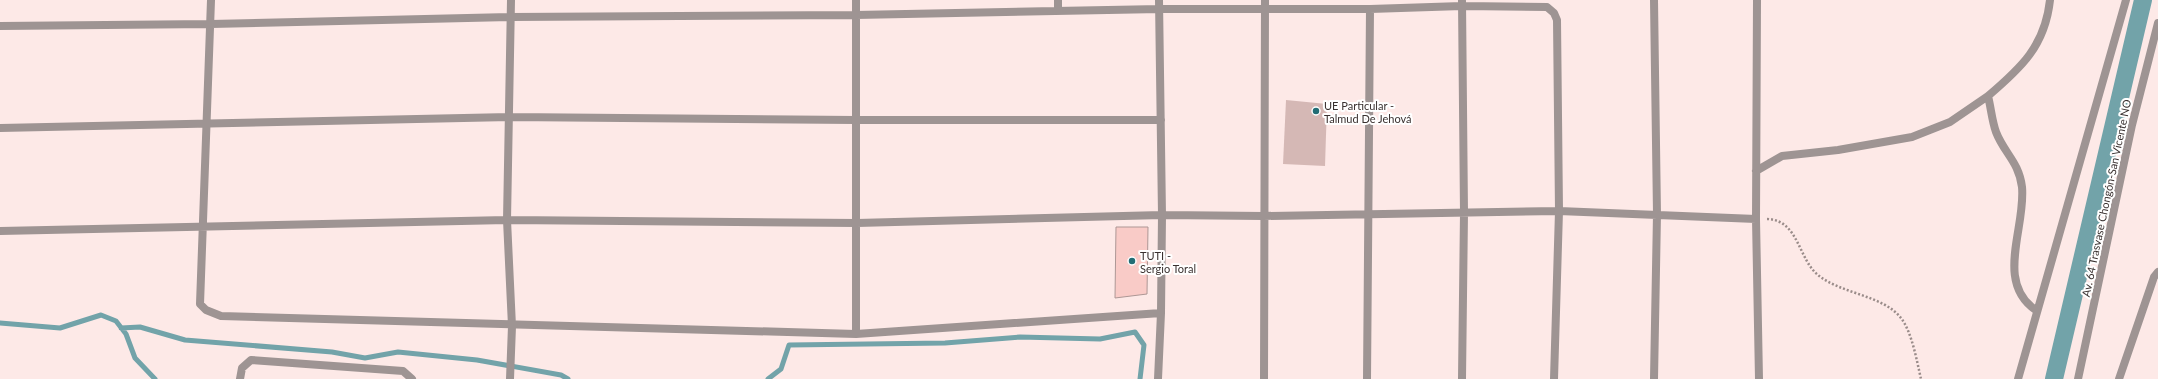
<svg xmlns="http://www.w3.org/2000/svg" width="2158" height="379" font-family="Lato,sans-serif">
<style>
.green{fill:#d5b8b5}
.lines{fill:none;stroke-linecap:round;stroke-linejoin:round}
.stream{stroke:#72a3a9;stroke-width:5}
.canal{stroke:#72a3a9;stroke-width:18}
.building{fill:#f9cbc7;stroke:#ad9795}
.path{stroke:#9a8c8a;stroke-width:2.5;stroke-dasharray:2 2;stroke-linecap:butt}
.minor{stroke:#9e9493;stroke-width:8}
.tertiary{stroke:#9e9493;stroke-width:8}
.poi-dot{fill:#226d75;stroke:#fff;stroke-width:1.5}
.labels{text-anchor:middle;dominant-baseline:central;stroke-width:4;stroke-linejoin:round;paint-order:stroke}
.poi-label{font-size:11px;fill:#39302f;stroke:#fff;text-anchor:start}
.street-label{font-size:11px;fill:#39302f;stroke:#fff}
</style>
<rect width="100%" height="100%" fill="#fde9e7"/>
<!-- green -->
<path class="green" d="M1286,100L1327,104L1325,166L1283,164Z"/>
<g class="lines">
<!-- stream -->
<path class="stream" d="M0,323L60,328L101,315L116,321L126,334L135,358L155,379
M121,328L140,327L185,340L332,352L365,358L398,352L477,360L561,375L568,379
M768,379L781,369L789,345L945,343L1020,337L1100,339L1135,332L1144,345L1140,379"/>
<!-- canal -->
<path class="canal" d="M2054,379L2143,0"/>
</g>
<!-- building -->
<path class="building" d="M1116,227H1148L1147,294L1115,298Z"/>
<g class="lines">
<!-- path -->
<path class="path" d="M1767,219C1799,220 1798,259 1818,275C1841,294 1883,295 1901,318C1912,332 1917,362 1921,379"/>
<!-- minor -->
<path class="minor" d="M211,0L200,304L206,310L221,316L856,334L1161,313
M856,0V334
M1757,0L1756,219L1759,379
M1462,1L1464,213L1462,379
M1058,11V0
M0,26L211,24L511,17L856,15L1160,9H1370L1462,6L1547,7L1554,13L1557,20L1559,211L1554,379
M0,128L510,117L855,120H1161
M1756,171L1782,156L1838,150L1912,137L1950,122L1988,96
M0,231L507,220L857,223L1162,215L1264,216L1559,211L1756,219
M2037,311C1994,283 2026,228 2022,187C2019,162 2004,153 1996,132C1992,121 1991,108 1988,96C2021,68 2045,46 2050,0
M240,379L242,368L251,360L403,371L412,379
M510,379L512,326L507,220L511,0
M1158,379L1161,313L1162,215L1159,0
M1264,379L1265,0
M1367,379L1370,9
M1654,379L1657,214L1654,0
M2018,379L2126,0
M2119,379L2154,277L2158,272"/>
<!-- tertiary -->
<path class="tertiary" d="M2078,379L2132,125L2158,23"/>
</g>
<!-- markers -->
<g class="poi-dot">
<circle cx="1316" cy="111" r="4"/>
<circle cx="1132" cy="261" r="4"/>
</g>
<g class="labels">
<!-- poi labels -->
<g class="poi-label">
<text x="1324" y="105">UE Particular -<tspan x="1324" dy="13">Talmud De Jehová</tspan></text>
<text x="1140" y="255">TUTI -<tspan x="1140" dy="13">Sergio Toral</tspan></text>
</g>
<!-- street labels -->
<g class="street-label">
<text transform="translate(2106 198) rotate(-78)">Av. 64 Trasvase Chongón-San Vicente NO</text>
</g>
</g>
</svg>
